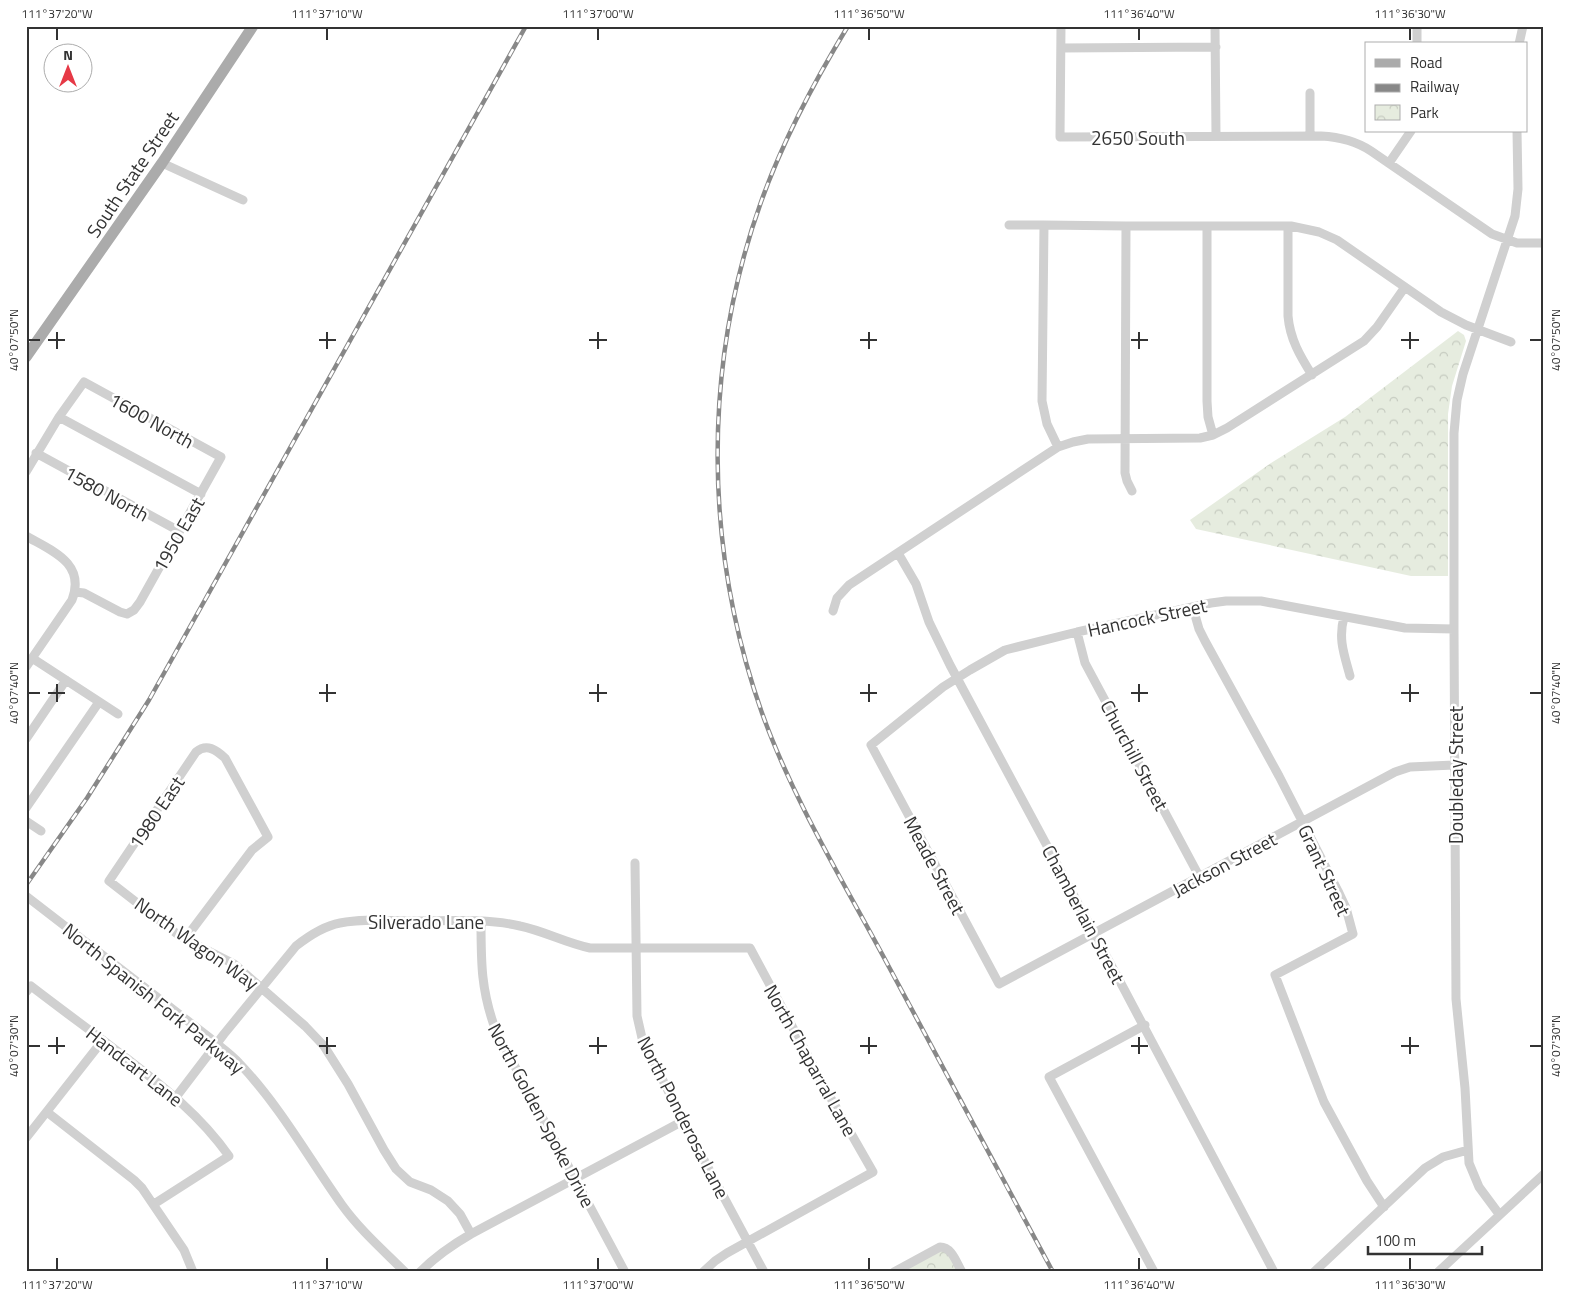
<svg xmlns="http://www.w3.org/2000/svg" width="1570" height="1298" font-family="'Titillium Web',sans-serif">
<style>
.park{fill:url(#park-crowns)}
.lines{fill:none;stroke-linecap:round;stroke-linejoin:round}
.minor{stroke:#d0d0d0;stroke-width:9}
.major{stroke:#ababab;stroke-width:11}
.rail-casing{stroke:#888;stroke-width:4.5}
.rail{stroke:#fff;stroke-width:2.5;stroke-dasharray:8;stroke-linecap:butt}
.ticks{fill:none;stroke:#333;stroke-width:2}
.labels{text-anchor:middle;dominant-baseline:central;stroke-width:5;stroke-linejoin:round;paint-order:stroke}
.street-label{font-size:19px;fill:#333;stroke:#fff}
.neatline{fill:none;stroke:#333;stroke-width:2}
.ticks-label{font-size:12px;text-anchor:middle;fill:#333}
</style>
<defs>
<pattern id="park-crowns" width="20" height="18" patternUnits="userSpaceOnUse" patternTransform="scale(1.25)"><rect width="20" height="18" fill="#e6ecdf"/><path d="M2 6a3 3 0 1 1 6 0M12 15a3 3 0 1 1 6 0" fill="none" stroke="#c6cbc0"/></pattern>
</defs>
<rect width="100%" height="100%" fill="#fff"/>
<!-- park -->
<path class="park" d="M1458,331L1464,335L1466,341L1452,386L1448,414V576H1411L1196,529L1190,520L1271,463L1345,417Z
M945,1247L962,1272H894Z"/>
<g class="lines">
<!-- minor -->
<path class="minor" d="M1061,26L1060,137L1321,136C1340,137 1356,141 1371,151L1492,234L1517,243H1544
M1215,26L1216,136
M1417,26V44
M1519,44L1523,26
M1061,48L1216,47
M1310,93V136
M162,163L243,200
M1389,163L1411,131
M1009,225H1044
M1207,226V401L1208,417L1213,435
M1288,226V316C1290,339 1300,356 1312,375
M59,417L201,494
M1058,447L1047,424L1042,401L1044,225L1126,226
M36,453L179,531
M26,472L59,417L84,382L221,457L140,602L134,610L127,614L120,612L84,593L75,592
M1132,491L1127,481L1125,473L1126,226H1291L1319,232L1337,240L1441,312L1466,325L1511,342
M26,536C52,551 86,563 72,600L26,667
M898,553L916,584L929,622L950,665C1059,867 1167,1069 1274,1272
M1193,608L1199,629L1205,641L1279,776L1338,891L1346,908L1353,934L1275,975L1324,1102L1367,1181L1384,1207
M833,611L837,598L849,585L1058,447L1073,442L1088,439L1200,438L1213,435L1227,428L1364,341L1377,327L1405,287
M1344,617C1338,639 1344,654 1350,676
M1454,629L1405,628L1261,601H1226L1211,603L1077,632L1005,650L970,670L943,687L871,745L999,984L1395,772L1410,767L1454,765
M1077,632L1085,663L1199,876
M32,658L118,714
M26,739L66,680
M26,808L99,702
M26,821L41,831
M635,863L637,1016L642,1038L683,1121L764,1272
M26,896L210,1038C219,1046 230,1053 239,1063C280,1106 308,1157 342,1205C360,1230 383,1250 405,1272
M481,921C481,963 481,991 496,1031L625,1272
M185,939L252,850L268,837L225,758C216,750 207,743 196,752L109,881L181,937L234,964L305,1026L324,1046L348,1084L384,1150L396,1169L410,1182L431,1190L448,1201L460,1214L471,1234
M26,992L31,986C62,1010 94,1033 125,1057C165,1088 200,1115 229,1156L154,1204
M1145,1025L1049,1077L1154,1272
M176,1097L224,1034L296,946C310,935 324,926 340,923C364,918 389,921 413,921C448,921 486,918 520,926C544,931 566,943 590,948H750L829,1095L873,1172L727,1253L715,1261L703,1272
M47,1112L134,1180L142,1188L184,1250L193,1272
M26,1138L103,1040
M1499,1214L1479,1187L1469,1163L1465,1088L1456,999L1454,629V433L1457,400L1463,374L1515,216L1518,189L1517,131
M420,1272C436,1256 452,1245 471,1234L683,1121
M894,1272L940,1247C952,1247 956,1262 962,1272
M1314,1272L1425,1168L1443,1157L1468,1150
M1438,1272L1544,1174"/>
<!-- major -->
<path class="major" d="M26,357L162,163L253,26"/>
<defs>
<path id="rail" d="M848,26C814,82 783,140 761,202C702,367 704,549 762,713C793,800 846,886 889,967C944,1069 998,1171 1053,1272
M26,885L87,798L149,700L526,26"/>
</defs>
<!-- rail casing -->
<use href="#rail" class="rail-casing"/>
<!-- rail -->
<use href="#rail" class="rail"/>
</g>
<!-- ticks -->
<path class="ticks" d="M57,28V40M327,28V40M598,28V40M869,28V40M1139,28V40M1410,28V40M57,332V349M327,332V349M598,332V349M869,332V349M1139,332V349M1410,332V349M28,340H40M48,340H65M319,340H336M589,340H607M860,340H877M1131,340H1148M1401,340H1419M1530,340H1542M57,684V702M327,684V702M598,684V702M869,684V702M1139,684V702M1410,684V702M28,693H40M48,693H65M319,693H336M589,693H607M860,693H877M1131,693H1148M1401,693H1419M1530,693H1542M57,1037V1054M327,1037V1054M598,1037V1054M869,1037V1054M1139,1037V1054M1410,1037V1054M28,1046H40M48,1046H65M319,1046H336M589,1046H607M860,1046H877M1131,1046H1148M1401,1046H1419M1530,1046H1542M57,1258V1270M327,1258V1270M598,1258V1270M869,1258V1270M1139,1258V1270M1410,1258V1270"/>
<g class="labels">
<!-- street labels -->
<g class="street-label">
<text x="1138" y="137">2650 South</text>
<text transform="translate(132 174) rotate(-56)">South State Street</text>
<text transform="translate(152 420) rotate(29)">1600 North</text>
<text transform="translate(107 493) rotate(29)">1580 North</text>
<text transform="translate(178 534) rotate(-60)">1950 East</text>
<text transform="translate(1147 617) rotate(-12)">Hancock Street</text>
<text transform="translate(1135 755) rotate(62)">Churchill Street</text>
<text transform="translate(1455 775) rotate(-90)">Doubleday Street</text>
<text transform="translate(156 812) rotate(-56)">1980 East</text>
<text transform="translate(1224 864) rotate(-28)">Jackson Street</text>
<text transform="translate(935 865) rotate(62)">Meade Street</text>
<text transform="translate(1325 870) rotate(65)">Grant Street</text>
<text transform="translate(1084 914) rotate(62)">Chamberlain Street</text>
<text x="426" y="921">Silverado Lane</text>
<text transform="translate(197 943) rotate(35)">North Wagon Way</text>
<text transform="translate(154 998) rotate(39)">North Spanish Fork Parkway</text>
<text transform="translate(811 1060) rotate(61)">North Chaparral Lane</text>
<text transform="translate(135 1066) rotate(38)">Handcart Lane</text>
<text transform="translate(542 1115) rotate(62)">North Golden Spoke Drive</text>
<text transform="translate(684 1117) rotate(63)">North Ponderosa Lane</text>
</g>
</g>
<!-- border -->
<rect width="1570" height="1298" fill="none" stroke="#ffffff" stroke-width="55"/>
<!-- legend -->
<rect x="1365" y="42" width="162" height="90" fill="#ffffff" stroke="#adadad"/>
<rect x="1375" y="59" width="25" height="8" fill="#ababab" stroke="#adadad"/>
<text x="1410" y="68" font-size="15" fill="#333333">Road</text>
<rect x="1375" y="84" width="25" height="8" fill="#888888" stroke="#adadad"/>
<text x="1410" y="92" font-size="15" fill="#333333">Railway</text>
<rect x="1375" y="105" width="25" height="15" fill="url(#park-crowns)" stroke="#adadad"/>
<text x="1410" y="118" font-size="15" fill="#333333">Park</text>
<!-- north arrow -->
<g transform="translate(68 68)"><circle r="24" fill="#ffffff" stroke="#adadad"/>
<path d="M0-4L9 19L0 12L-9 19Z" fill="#e63946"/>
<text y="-8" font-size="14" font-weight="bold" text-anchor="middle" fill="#333333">N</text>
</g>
<!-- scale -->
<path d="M1368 1246v8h114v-8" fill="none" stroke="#333333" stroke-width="2.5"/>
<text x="1375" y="1246" font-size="15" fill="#333333" stroke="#ffffff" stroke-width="4" paint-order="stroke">100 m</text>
<rect x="28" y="28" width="1514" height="1242" class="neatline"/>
<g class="ticks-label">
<text x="57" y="18">111°37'20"W</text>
<text x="327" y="18">111°37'10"W</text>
<text x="598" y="18">111°37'00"W</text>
<text x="869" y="18">111°36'50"W</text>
<text x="1139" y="18">111°36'40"W</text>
<text x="1410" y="18">111°36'30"W</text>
<text transform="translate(14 340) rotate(-90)" y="4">40°07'50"N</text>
<text transform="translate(1556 340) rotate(-90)" y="4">40°07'50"N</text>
<text transform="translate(14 693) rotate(-90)" y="4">40°07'40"N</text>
<text transform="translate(1556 693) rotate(-90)" y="4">40°07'40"N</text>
<text transform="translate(14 1046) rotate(-90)" y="4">40°07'30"N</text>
<text transform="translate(1556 1046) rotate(-90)" y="4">40°07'30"N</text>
<text x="57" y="1289">111°37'20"W</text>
<text x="327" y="1289">111°37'10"W</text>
<text x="598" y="1289">111°37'00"W</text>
<text x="869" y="1289">111°36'50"W</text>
<text x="1139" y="1289">111°36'40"W</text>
<text x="1410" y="1289">111°36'30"W</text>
</g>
</svg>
